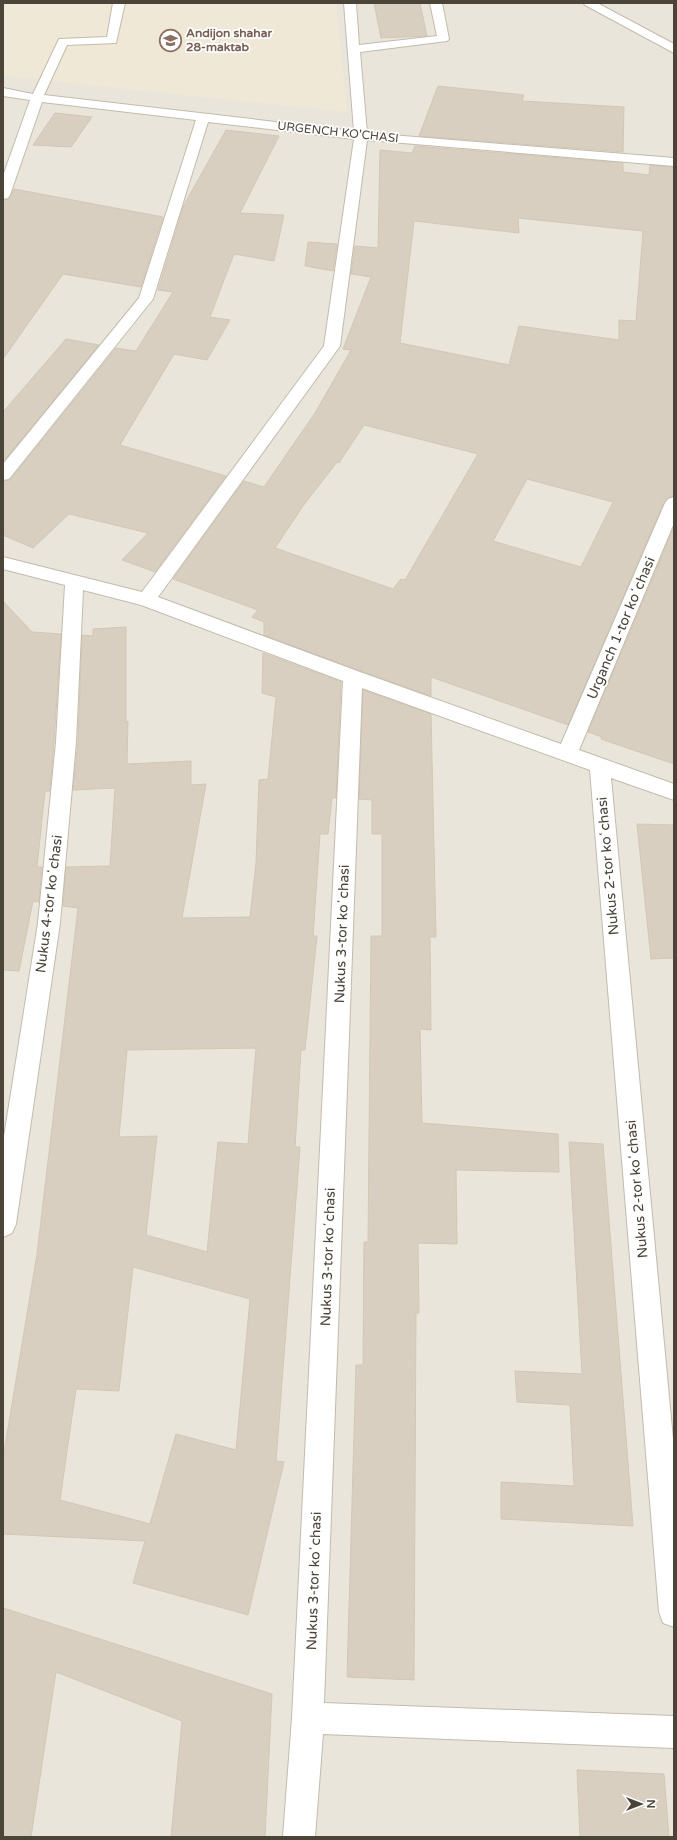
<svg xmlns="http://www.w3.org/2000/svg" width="677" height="1840" font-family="'Varela Round',sans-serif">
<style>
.residential{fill:#eae5da}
.education{fill:#efe8d6}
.building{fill:#d8cfc1;stroke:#d3c7b4;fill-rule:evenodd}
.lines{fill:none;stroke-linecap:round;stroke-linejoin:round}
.minor-casing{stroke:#c2bbae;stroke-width:2}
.minor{fill:#fff;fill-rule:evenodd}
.labels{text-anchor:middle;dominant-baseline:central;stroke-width:3.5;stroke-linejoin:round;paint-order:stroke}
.far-education-label{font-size:12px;font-weight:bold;fill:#785e54;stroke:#fff;text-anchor:start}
.far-street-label{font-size:12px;fill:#4b4439;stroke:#fff}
.street-label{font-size:14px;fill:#4b4439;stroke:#fff}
</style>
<rect width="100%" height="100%" fill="#f6f3ec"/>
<!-- residential -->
<path class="residential" d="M3,3H674V1837H3Z"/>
<!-- education -->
<path class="education" d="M3,3H336L347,112L3,76Z"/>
<!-- building -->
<path class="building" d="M374,3H420L427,36L381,38Z
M438,86L524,95L522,101L624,107L623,152L419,136Z
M55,113L92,117L71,147L33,145Z
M226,130L279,136L240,213L284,215L274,261L234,254L210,317L230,320L207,360L174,354L120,445L226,476L155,572L122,560L148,533L69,514L33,548L3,535V481L10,480L116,348L136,351L173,292L158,290L184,205Z
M415,146L623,163V172L649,175L650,165L674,167V496L668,498L664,502L568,725L431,677V696L361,671L264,635V622L252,617L258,610L173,579L244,481L264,487L315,413L351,350L343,349L371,277L351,274L355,246L378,248L380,150L412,153ZM518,218L643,231L636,321L619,320V340L519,326L509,365L400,343L414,221L519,233ZM364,425L478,454L405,580L401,579L393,589L275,548L303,506L337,462L339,463ZM527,479L613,502L581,567L493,541Z
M14,189L163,217L141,287L63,274L3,359V200L9,199Z
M308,242L337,244L333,271L305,266Z
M66,339L99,345L3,462V412Z
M674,527V764L601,739L602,737L588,732Z
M3,601L32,632L61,634L54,742L50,791H45L37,867H42L39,902L33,901L19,971L3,970Z
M126,627V722L128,721L127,764L191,761V785L206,784L182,918L250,917L256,863L259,780L268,779L276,697L262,693L263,653L341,682L336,798H332L328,834H320L313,936H317L305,1050H301L295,1147H300L276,1461L284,1462L248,1615L133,1583L145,1541L3,1534V1458L37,1254L78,908L63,906L66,867L110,866L115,788L73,790L78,742L82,635L93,636V629ZM256,1048L248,1144L218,1142L207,1252L146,1235L157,1136L119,1137L127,1050ZM133,1267L250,1299L236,1450L176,1434L150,1524L60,1500L76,1389L119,1391Z
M363,690L431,714L436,937H430L431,1030L420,1029L422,1123L558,1134L559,1172L456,1170L457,1244L418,1243L419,1313H416L414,1680L347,1677L356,1365H363L364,1242H368L371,936H382V834H372V800L359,799Z
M637,824L674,825V958L651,959Z
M569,1142L603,1144L633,1526L501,1519V1482L574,1486L570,1405L517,1402L515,1371L582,1374Z
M3,1608L272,1694L265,1837H171L182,1721L56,1672L31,1837H3Z
M577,1770L664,1774L669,1837H580Z"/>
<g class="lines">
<defs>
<path id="minor" d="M113,3H125L116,43L67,45L44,95L354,131L344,3H356L359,45L437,36L430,3H442L449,39L447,41L360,52L367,133L674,158V166L367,140L340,346L158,597L360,672L561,744L665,503L668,499L674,497V523L579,750L674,784V800L611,778L674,1450V1627L663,1623L659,1612L590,770L362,688L324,1703L674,1716V1748L323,1734L315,1837H283L292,1718L343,681L141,605L83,590L76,742L60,923L16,1224L12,1233L3,1237V1143L38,923L56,742L65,585L3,569V557L142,592L324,346L354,139L208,122L153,299L9,479L3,480V464L139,298L196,120L42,102L10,195L8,198L3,199V176L30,100L3,96V88L33,94L59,39L107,37Z
M583,3H597L674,44V53L585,5Z"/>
</defs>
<!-- minor casing -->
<use href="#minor" class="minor-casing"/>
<!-- minor -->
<use href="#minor" class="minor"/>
</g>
<!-- icons -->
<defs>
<symbol id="school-ring" viewBox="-11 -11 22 22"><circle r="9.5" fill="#fff" stroke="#8d6e63" stroke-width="1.5"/><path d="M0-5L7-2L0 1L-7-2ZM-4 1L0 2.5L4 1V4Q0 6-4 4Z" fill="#8d6e63"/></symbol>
</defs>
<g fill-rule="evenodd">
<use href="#school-ring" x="158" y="28" width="25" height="25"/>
</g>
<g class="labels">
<!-- far-education labels -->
<g class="far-education-label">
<text x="186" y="33">Andijon shahar<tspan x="186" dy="14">28-maktab</tspan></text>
</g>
<!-- far-street labels -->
<g class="far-street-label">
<text transform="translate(338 132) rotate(6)">URGENCH KO'CHASI</text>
</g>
<!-- street labels -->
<g class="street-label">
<text transform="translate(621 628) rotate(-67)">Urganch 1-tor koʻchasi</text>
<text transform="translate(608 866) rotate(-95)">Nukus 2-tor koʻchasi</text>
<text transform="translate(49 904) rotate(-83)">Nukus 4-tor koʻchasi</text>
<text transform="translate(342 934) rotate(-88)">Nukus 3-tor koʻchasi</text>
<text transform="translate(637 1189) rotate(-95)">Nukus 2-tor koʻchasi</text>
<text transform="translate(328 1257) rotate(-88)">Nukus 3-tor koʻchasi</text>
<text transform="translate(314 1581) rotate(-88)">Nukus 3-tor koʻchasi</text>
</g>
</g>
<!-- border -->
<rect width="677" height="1840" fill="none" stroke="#4b4439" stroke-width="8"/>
<!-- north arrow -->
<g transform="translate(641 1804) rotate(90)" stroke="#ffffff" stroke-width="3" paint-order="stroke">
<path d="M0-3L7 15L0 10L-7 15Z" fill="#4b4439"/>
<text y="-6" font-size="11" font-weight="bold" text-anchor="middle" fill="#4b4439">N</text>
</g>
</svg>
